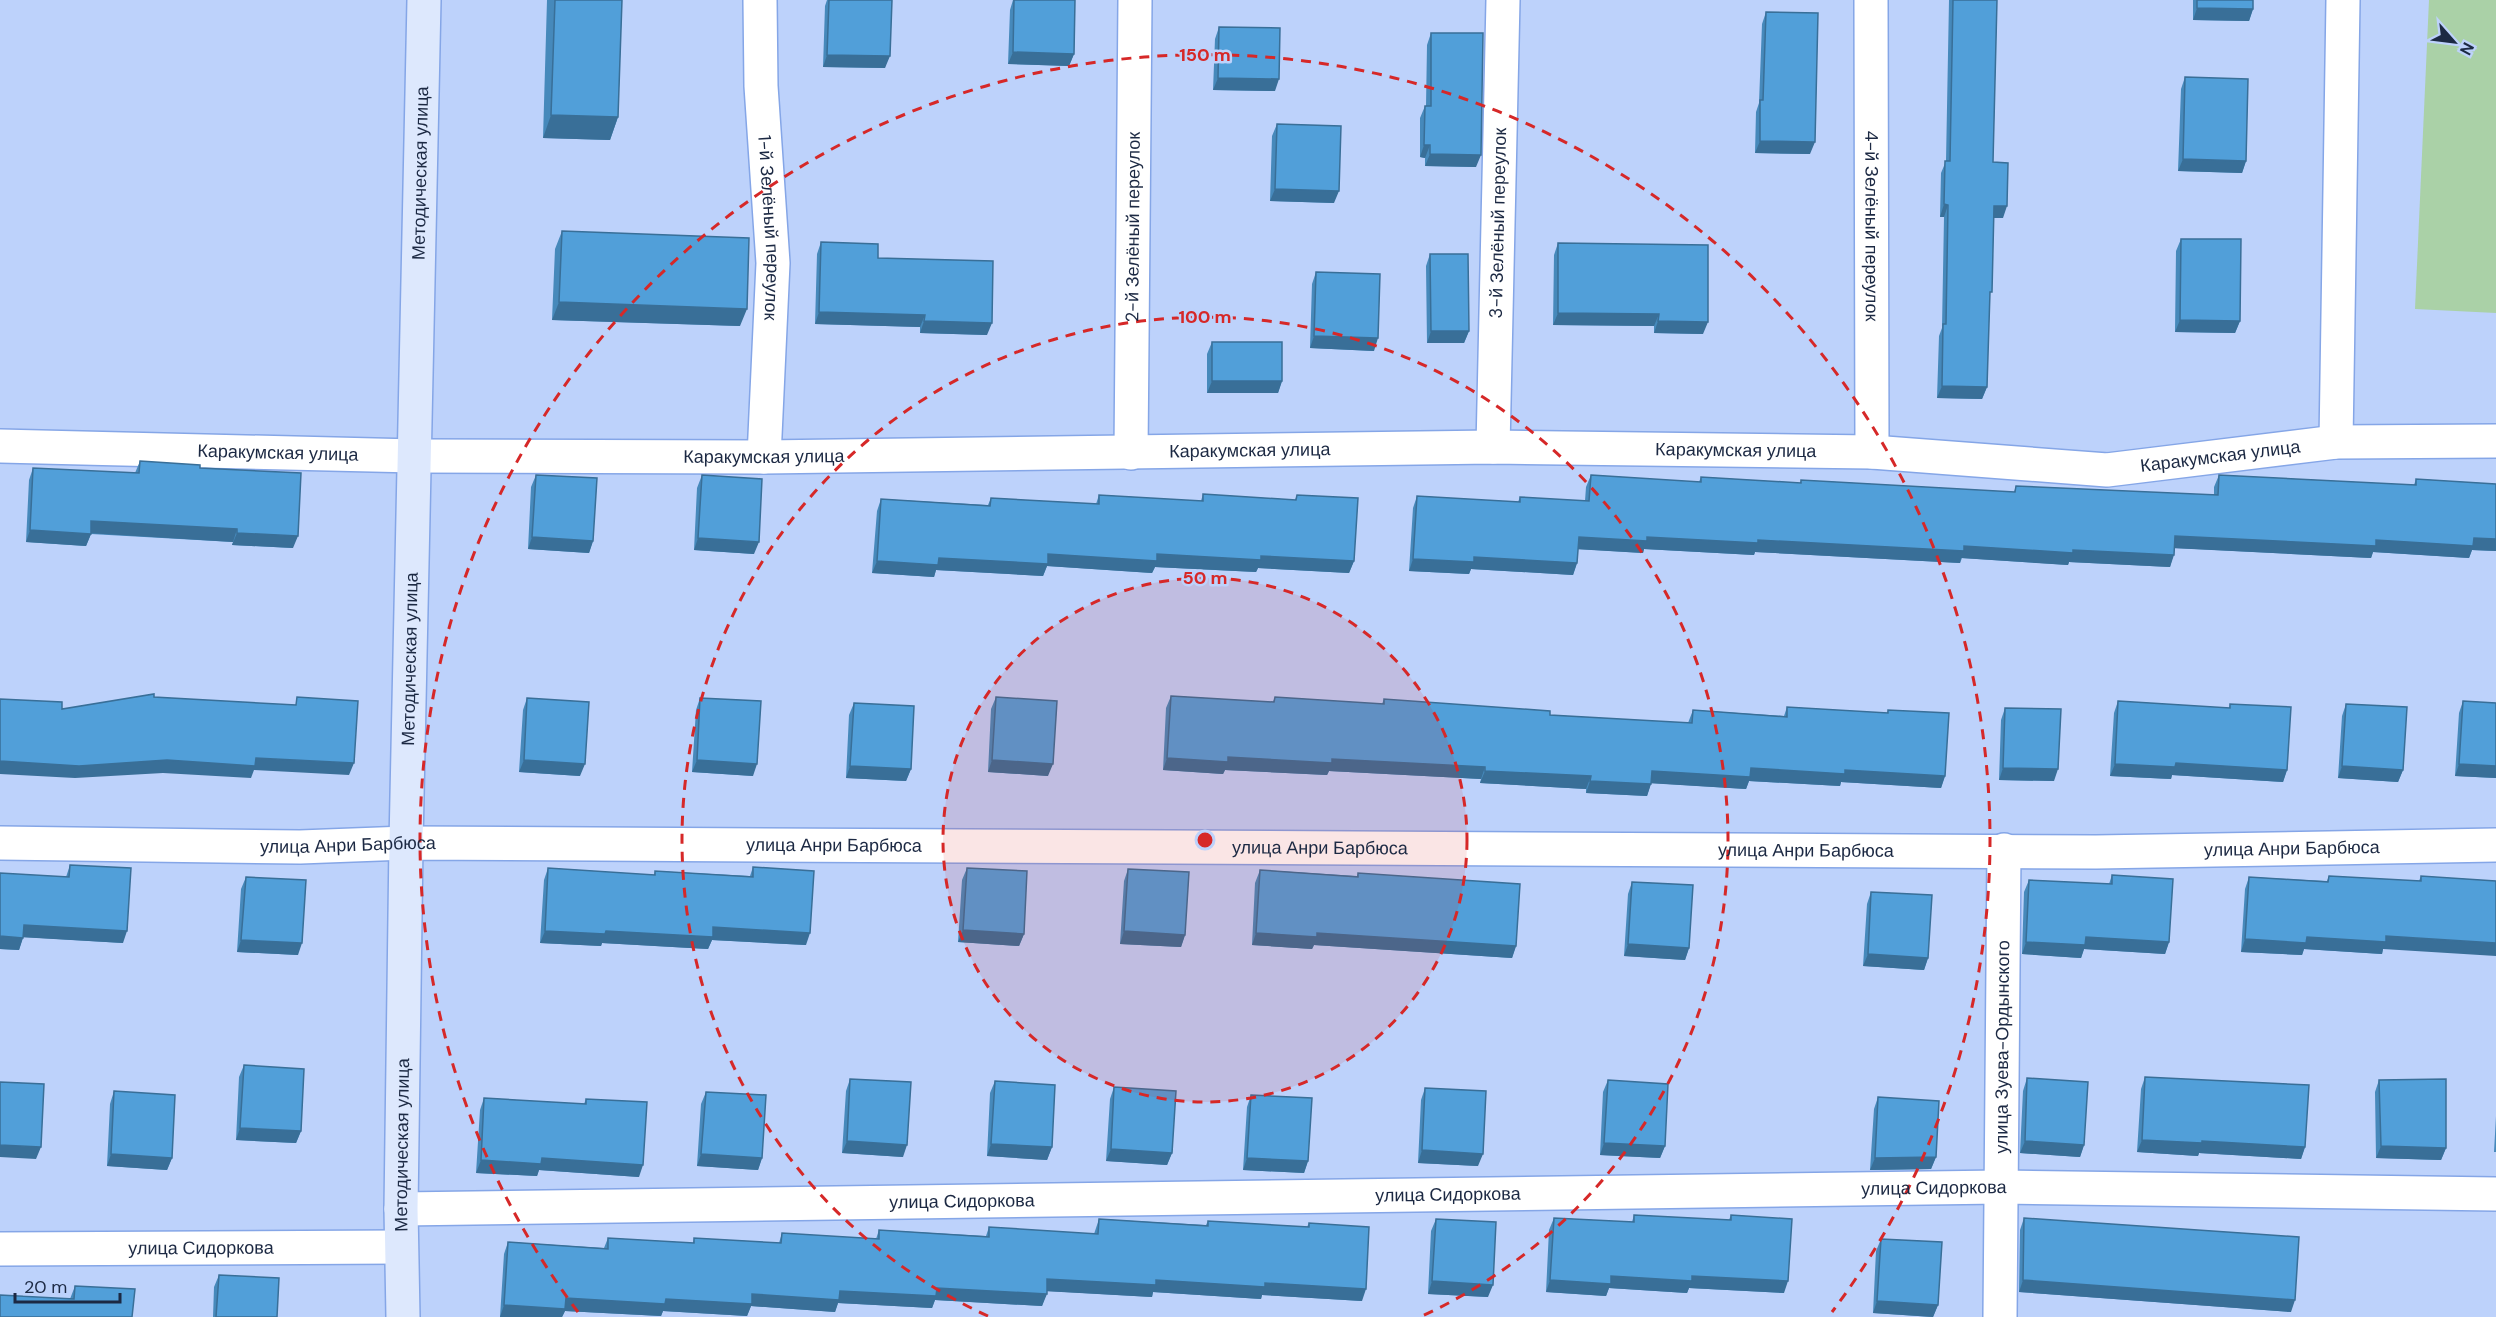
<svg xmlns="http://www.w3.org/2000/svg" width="2496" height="1317" font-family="'DM Sans',sans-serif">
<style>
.garden{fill:#aad1a7}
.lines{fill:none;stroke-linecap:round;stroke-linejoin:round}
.street-casing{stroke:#85a6e7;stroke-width:36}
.secondary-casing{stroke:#85a6e7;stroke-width:36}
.street{stroke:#fff;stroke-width:33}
.secondary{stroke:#dde8fd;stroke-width:33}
.wall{fill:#4689bb}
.shaded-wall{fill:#396f98}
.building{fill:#519fd9;stroke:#396f98;stroke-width:1.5}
.ring{fill:none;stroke:#d62828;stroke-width:3;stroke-dasharray:10 8}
.labels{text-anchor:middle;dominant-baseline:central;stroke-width:5;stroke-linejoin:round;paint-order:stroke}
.street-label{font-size:18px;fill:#1c2943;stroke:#bdd2fb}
.centre{fill:#d62828;stroke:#bdd2fb;stroke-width:3}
.ring-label{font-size:18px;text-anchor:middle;font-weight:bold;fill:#d62828;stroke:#bdd2fb;stroke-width:5;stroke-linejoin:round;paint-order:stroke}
</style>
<rect width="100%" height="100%" fill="#bdd2fb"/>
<!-- garden -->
<path class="garden" d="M2429,0H2496V313L2415,309Z"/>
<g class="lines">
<defs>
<g id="street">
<path id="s1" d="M760,0L761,86L773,263L764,457"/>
<path id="s2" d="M1871,0L1872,452"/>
<path d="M2336,442L2343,0"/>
<path id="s3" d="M0,446L415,456L764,457L1493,447L1872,452L2107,470L2336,442L2496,441"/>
<path id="s4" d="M1493,447L1503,0"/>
<path id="s5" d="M1131,453L1135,0"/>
<path id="s6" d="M0,843L300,847L406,843L2096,852L2496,845"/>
<path id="s7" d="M401,1209L2001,1187L2496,1194"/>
<path id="s8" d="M0,1249L401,1247"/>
<path id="s9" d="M2000,1317L2004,850"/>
</g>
<g id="secondary">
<path id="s10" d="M403,1317L401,1209L406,843L424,0"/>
</g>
</defs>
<!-- street casing -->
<use href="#street" class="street-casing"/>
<!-- secondary casing -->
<use href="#secondary" class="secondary-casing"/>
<!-- street -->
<use href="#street" class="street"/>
<!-- secondary -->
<use href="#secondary" class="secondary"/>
</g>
<!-- wall -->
<path class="wall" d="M547,0H622L618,117L610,140L543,138Z
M827,0H892L885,68L823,67L825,6Z
M1013,0H1075L1074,54L1069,66L1008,64L1010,10Z
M1949,0H1997L1993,162L2003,218H1993L1989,298L1987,387L1982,399L1937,398L1939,336L1942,328L1944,217H1940L1941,173L1946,161Z
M2193,0H2253V9L2249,21L2193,20Z
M1766,12L1810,154L1755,153L1756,112L1759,103L1762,24Z
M1219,27L1275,91L1213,90L1215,39Z
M1431,33L1476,167L1425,166V158L1420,157V118L1425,106H1426L1427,45Z
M2185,77L2246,161L2242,173L2178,171L2181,89Z
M1277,124L1334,203L1270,201L1272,136Z
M562,231L740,326L552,320L555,249Z
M2181,239L2240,321L2235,333L2175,332L2176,251Z
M821,242L878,258L987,335L920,333V327L815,324L817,254Z
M1558,243L1703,334L1654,333V326L1553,325L1554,255Z
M1430,254L1469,331L1464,343H1427L1426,266Z
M1316,272L1374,351L1310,348L1312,284Z
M1212,342L1282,381L1278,393H1207V354Z
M140,461L200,468L293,548L232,545L233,542L91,534L86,546L26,542L29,480L33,468L135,473Z
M536,475L593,541L589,553L528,549L531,487Z
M702,475L754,554L694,550L697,488Z
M1591,475L1699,482L1701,477L1800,483L1801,480L2014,492L2016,486L2214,495V487L2219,475L2414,485L2416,479L2496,484V551L2472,550L2469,558L2373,552L2371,558L2175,548L2170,567L2069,562L2068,565L1962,558L1960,563L1755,552L1754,555L1644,549L1643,553L1578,549L1577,563L1573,575L1471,569L1469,574L1409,571L1413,508L1417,496L1518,502L1520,497L1585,501L1586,487Z
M1203,494L1295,500L1297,495L1354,561L1349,573L1258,568L1256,572L1155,567L1152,573L1047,566L1043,576L936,570L934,577L872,573L877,511L881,499L988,505L991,498L1096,504L1099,495L1201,501Z
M1171,696L1273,702L1275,697L1382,704L1384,699L1550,715L1688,723L1693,710L1784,716L1787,707L1887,713L1888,710L1945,776L1941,788L1841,782L1840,786L1749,781L1746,789L1651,783L1647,796L1586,793V789L1480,783L1481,779L1329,771L1327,775L1225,770L1223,774L1163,770L1166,708Z
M996,697L1048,776L988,772L991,709Z
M527,698L580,776L519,772L523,710Z
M700,698L753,776L692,772L696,710Z
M2118,701L2229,708L2230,704L2287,770L2283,782L2172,775L2171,779L2110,776L2114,713Z
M2463,701L2496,703V778L2455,776L2459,713Z
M854,703L911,769L906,781L846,778L849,715Z
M2346,704L2403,770L2398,782L2338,778L2342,716Z
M2005,708L2054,781L1999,780L2001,720Z
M70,865L123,943L23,937L19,950L0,949L66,877Z
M753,867L806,945L712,940L708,949L602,943L601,946L540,943L544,880L548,868L654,875L655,871L750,876Z
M967,868L1024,934L1019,946L958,942L962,880Z
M1128,869L1185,935L1181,947L1120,944L1124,881Z
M1260,870L1357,876L1358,873L1516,946L1512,958L1314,945L1312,949L1252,945L1255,883Z
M2112,875L2169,942L2165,954L2084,949L2081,958L2022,954L2024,892L2029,880L2109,884Z
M2329,876L2419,881L2421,876L2496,881L2383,949L2382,954L2304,949L2302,955L2241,952L2245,889L2249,877L2327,881Z
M246,877L298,955L237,952L241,889Z
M1632,882L1689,948L1685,960L1624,956L1628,894Z
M1871,892L1928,958L1924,970L1863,966L1867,904Z
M244,1065L301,1131L296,1143L236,1140L239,1077Z
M2145,1077L2305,1147L2301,1159L2199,1153L2198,1156L2137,1152L2141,1089Z
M2027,1078L2084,1145L2080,1157L2020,1153L2023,1091Z
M850,1079L903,1157L842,1153L846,1091Z
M1608,1080L1665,1146L1660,1158L1600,1155L1603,1092Z
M2379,1080L2446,1148L2441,1160L2376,1158L2375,1092Z
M995,1081L1052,1147L1047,1160L987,1156L990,1093Z
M1114,1087L1172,1153L1167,1165L1106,1161L1110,1099Z
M1425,1088L1478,1166L1418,1163L1421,1100Z
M114,1091L172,1158L167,1170L107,1166L110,1104Z
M706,1092L762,1158L758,1170L697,1166L701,1104Z
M1251,1095L1308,1161L1304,1173L1243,1170L1247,1107Z
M1878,1097L1936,1157L1931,1169L1870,1170L1874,1109Z
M484,1098L584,1104L586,1099L639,1177L539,1170L537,1176L476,1173L480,1110Z
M2496,1116V1152H2494Z
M1634,1215L1729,1220L1731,1215L1784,1293L1689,1288L1687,1293L1609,1288L1606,1296L1546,1292L1549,1230L1554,1218L1632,1222Z
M2024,1218L2291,1312L2019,1292L2020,1230Z
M1099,1219L1206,1225L1208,1221L1307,1227L1309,1223L1362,1301L1262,1295L1261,1299L1153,1292L1152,1297L1047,1291L1042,1306L935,1300L932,1308L838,1303L835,1312L751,1306L747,1316L663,1311L661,1316L565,1311L562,1317H500L504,1254L508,1242L604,1248L608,1238L693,1243L694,1238L779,1243L782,1233L876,1239L879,1230L986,1236L989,1227L1094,1234Z
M1436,1219L1488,1297L1428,1294L1431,1231Z
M1881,1239L1938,1305L1933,1317L1873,1313L1876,1251Z
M219,1275L277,1317H213L214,1287Z
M75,1286L132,1317L70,1299Z"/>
<!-- shaded-wall -->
<path class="shaded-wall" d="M2197,8L2253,9L2249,21L2193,20Z
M1013,52L1074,54L1069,66L1008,64Z
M827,55L890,56L885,68L823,67Z
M1218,78L1279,79L1275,91L1213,90Z
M551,115L618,117L610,140L543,138Z
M1760,141L1815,142L1810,154L1755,153Z
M1424,145H1430L1425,158L1420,157Z
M1430,154L1481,155L1476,167L1425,166Z
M2183,159L2246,161L2242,173L2178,171Z
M1275,189L1339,191L1334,203L1270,201Z
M1944,204L1948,205L1944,217H1940Z
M1994,206H2007L2003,218H1989Z
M559,302L747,309L740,326L552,320Z
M819,312L925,315L920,327L815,324Z
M1558,313L1659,314L1654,326L1553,325Z
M2180,320L2240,321L2235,333L2175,332Z
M924,321L992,323L987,335L920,333Z
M1658,321L1708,322L1703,334L1654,333Z
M1431,331H1469L1464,343H1427Z
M1314,336L1378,338L1374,351L1310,348Z
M1212,381H1282L1278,393H1207Z
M1942,386L1987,387L1982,399L1937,398Z
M91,521L237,529L233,542L87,533Z
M30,530L91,534L86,546L26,542Z
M237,533L298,536L293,548L232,545Z
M2175,536L2376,540L2474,538L2496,539V551L2472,550L2469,558L2373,552L2371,558L2171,548Z
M532,537L593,541L589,553L528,549Z
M1579,537H1647L1964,546L2073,550L2174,555L2170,567L2069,562L2068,565L1961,558L1960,563L1755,552L1754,555L1644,549L1643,553L1574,549Z
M698,538L759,542L754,554L694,550Z
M1048,554L1261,556L1354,561L1349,573L1258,568L1256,572L1155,567L1152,573L1047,566L1043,576L936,570L934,577L872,573L877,561L939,558Z
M1474,557L1577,563L1573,575L1471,569L1469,574L1409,571L1413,559Z
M1228,757L1332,759L1485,767L1481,779L1329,771L1327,775L1225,770L1223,774L1163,770L1167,758Z
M256,758L354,763L349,775L254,770L251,778L163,773L75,778L0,774V761L167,760Z
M524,760L585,764L580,776L519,772Z
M697,760L757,764L753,776L692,772Z
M992,760L1053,764L1048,776L988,772Z
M2176,763L2287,770L2283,782L2172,775L2171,779L2110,776L2115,764Z
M2459,764L2496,766V778L2455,776Z
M850,766L911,769L906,781L846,778Z
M2342,766L2403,770L2398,782L2338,778Z
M1751,768L1845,770L1945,776L1941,788L1841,782L1840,786L1749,781L1746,789L1647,783L1652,771Z
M2003,768L2058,769L2054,781L1999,780Z
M1485,771L1591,776L1586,789L1480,783Z
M1590,781L1651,784L1647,796L1586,793Z
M24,925L127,931L123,943L19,937Z
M713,927L810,933L806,945L712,940L708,949L602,943L601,946L540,943L545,931H606Z
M963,930L1024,934L1019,946L958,942Z
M1124,931L1185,935L1181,947L1120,944Z
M1256,933H1317L1516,946L1512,958L1314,945L1312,949L1252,945Z
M0,936L23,938L19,950L0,949Z
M2386,936L2496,943V956L2383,949L2382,954L2304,949L2302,955L2241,952L2245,939L2307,937Z
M2086,937L2169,942L2165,954L2084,949L2081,958L2022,954L2026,942Z
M241,940L302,943L298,955L237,952Z
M1628,944L1689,948L1685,960L1624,956Z
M1868,954L1928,958L1924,970L1863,966Z
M240,1128L301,1131L296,1143L236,1140Z
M2142,1140L2202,1141L2305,1147L2301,1159L2199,1153L2198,1156L2137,1152Z
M847,1141L907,1145L903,1157L842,1153Z
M2025,1141L2084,1145L2080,1157L2020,1153Z
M1604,1143L1665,1146L1660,1158L1600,1155Z
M991,1144L1052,1147L1047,1160L987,1156Z
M0,1145L41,1147L36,1159L0,1157Z
M2381,1146L2446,1148L2441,1160L2376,1158Z
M1111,1149L1172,1153L1167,1165L1106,1161Z
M1422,1150L1483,1154L1478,1166L1418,1163Z
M111,1154L172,1158L167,1170L107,1166Z
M701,1154L762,1158L758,1170L697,1166Z
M1936,1157L1931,1169L1870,1170L1875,1158Z
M542,1158L643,1165L639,1177L539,1170L537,1176L476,1173L481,1160Z
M1247,1158L1308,1161L1304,1173L1243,1170Z
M1611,1276H1692L1788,1281L1784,1293L1689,1288L1687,1293L1609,1288L1606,1296L1546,1292L1550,1280Z
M1047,1279L1156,1280L1265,1283L1366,1289L1362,1301L1262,1295L1261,1299L1153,1292L1152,1297L1043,1291Z
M2023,1280L2295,1300L2291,1312L2019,1292Z
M1432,1281L1493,1285L1488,1297L1428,1294Z
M937,1288L1047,1294L1042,1306L935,1300L932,1308L838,1303L835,1312L751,1306L747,1316L663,1311L661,1316L565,1311L562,1317H500L504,1305L566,1298L752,1294Z
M1877,1301L1938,1305L1933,1317L1873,1313Z"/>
<!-- building -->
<path class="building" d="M555,0H622L618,117L551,115Z
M829,0H892L890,56L827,55Z
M1014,0H1075L1074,54L1013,52Z
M1953,0H1997L1993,162L2008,163L2007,206H1994L1992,292H1990L1987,387L1942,386L1943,324H1946L1948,205L1944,204L1945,161H1950Z
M2197,0H2253V9L2197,8Z
M1766,12L1818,13L1815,142L1760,141V100H1763Z
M1219,27L1280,28L1279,79L1218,78Z
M1431,33H1483L1481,155L1430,154V145H1424L1425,106H1431Z
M2185,77L2248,79L2246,161L2183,159Z
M1277,124L1341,126L1339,191L1275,189Z
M562,231L749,238L747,309L559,302Z
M2181,239H2241L2240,321L2180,320Z
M821,242L878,244V258L993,261L992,323L924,321L925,315L819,312Z
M1558,243L1708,245V322L1658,321L1659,314L1558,313Z
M1430,254H1468L1469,331H1431Z
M1316,272L1380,274L1378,338L1314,336Z
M1212,342H1282V381H1212Z
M140,461L200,465V468L301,473L298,536L237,533V529L91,521V534L30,530L33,468L139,473Z
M536,475L597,478L593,541L532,537Z
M702,475L762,479L759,542L698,538Z
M1591,475L1701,482V477L1801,483V480L2015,492L2016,486L2218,495L2219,475L2416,485V479L2496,484V539L2474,538L2473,546L2376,540V546L2175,536L2174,555L2073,550V553L1964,546V551L1758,540V543L1647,537V541L1579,537L1577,563L1474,557V562L1413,559L1417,496L1520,502V497L1589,501Z
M1203,494L1296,500L1297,495L1358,498L1354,561L1261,556V560L1157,554V561L1048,554V564L939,558L938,565L877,561L881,499L990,506L991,498L1099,504V495L1203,501Z
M154,694V697L296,705L297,697L358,701L354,763L256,758L255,766L167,760L79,766L0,761V699L62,702V709Z
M1171,696L1274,702L1275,697L1384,704V699L1550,711V715L1692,723L1693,710L1787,717V707L1888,713V710L1949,713L1945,776L1845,770V774L1751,768L1750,777L1652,771L1651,784L1590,781L1591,776L1485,771V767L1332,759V763L1228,757V762L1167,758Z
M996,697L1057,701L1053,764L992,760Z
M527,698L589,702L585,764L524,760Z
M700,698L761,701L757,764L697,760Z
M2118,701L2230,708V704L2291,707L2287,770L2176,763L2175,767L2115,764Z
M2463,701L2496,703V766L2459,764Z
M854,703L914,706L911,769L850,766Z
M2346,704L2407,707L2403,770L2342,766Z
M2005,708L2061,709L2058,769L2003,768Z
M70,865L131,868L127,931L24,925L23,938L0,936V873L69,877Z
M753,867L814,871L810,933L713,927V937L606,931L605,934L545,931L548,868L655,875V871L753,877Z
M967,868L1027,871L1024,934L963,930Z
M1128,869L1189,872L1185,935L1124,931Z
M1260,870L1358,877V873L1520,884L1516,946L1317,933V937L1256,933Z
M2112,875L2173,879L2169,942L2086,937L2085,945L2026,942L2029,880L2112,884Z
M2329,876L2421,881V876L2496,881V943L2386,936V942L2307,937L2306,943L2245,939L2249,877L2328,882Z
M246,877L306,880L302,943L241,940Z
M1632,882L1693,885L1689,948L1628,944Z
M1871,892L1932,895L1928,958L1868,954Z
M244,1065L304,1069L301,1131L240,1128Z
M2145,1077L2309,1085L2305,1147L2202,1141V1143L2142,1140Z
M2027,1078L2088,1082L2084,1145L2025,1141Z
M850,1079L911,1082L907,1145L847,1141Z
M2446,1079V1148L2381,1146L2379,1080Z
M1608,1080L1668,1084L1665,1146L1604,1143Z
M995,1081L1055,1085L1052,1147L991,1144Z
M0,1082L44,1084L41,1147L0,1145Z
M1114,1087L1176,1091L1172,1153L1111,1149Z
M1425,1088L1486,1091L1483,1154L1422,1150Z
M114,1091L175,1095L172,1158L111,1154Z
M706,1092L766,1095L762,1158L701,1154Z
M1251,1095L1312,1098L1308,1161L1247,1158Z
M1878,1097L1939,1101L1936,1157L1875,1158Z
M484,1098L586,1104V1099L647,1102L643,1165L542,1158L541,1164L481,1160Z
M1634,1215L1731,1220V1215L1792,1219L1788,1281L1692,1276V1281L1611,1276V1284L1550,1280L1554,1218L1634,1222Z
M2024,1218L2299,1237L2295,1300L2023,1280Z
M1099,1219L1208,1226V1221L1309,1227V1223L1369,1227L1366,1289L1265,1283V1287L1156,1280V1285L1047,1279V1294L937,1288L936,1296L840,1291L839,1300L752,1294V1304L666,1299L665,1304L566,1298L565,1309L504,1305L508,1242L608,1249V1238L694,1243V1238L781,1243L782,1233L879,1239V1230L989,1237V1227L1098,1234Z
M1436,1219L1496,1222L1493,1285L1432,1281Z
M1881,1239L1942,1242L1938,1305L1877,1301Z
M219,1275L279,1278L277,1317H216Z
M75,1286L135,1289L132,1317H0V1295L74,1299Z"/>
<!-- distance rings -->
<circle cx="1205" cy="840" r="262" fill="#d62828" fill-opacity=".12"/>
<g class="ring">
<circle cx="1205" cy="840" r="262"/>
<path d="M988 1316A523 523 0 1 1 1422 1316"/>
<path d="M578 1312A785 785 0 1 1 1832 1312"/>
</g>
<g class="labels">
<!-- street labels -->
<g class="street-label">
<text stroke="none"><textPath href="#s10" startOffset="1144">Методическая улица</textPath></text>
<text stroke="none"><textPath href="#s4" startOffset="224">3-й Зелёный переулок</textPath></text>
<text stroke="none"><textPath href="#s5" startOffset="226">2-й Зелёный переулок</textPath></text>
<text stroke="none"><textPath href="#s2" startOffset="226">4-й Зелёный переулок</textPath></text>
<text stroke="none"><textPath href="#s1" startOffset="228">1-й Зелёный переулок</textPath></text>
<text stroke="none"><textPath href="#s3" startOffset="1736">Каракумская улица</textPath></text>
<text stroke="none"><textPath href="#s3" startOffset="1250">Каракумская улица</textPath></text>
<text stroke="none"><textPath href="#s3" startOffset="278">Каракумская улица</textPath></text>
<text stroke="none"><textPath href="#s3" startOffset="764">Каракумская улица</textPath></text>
<text stroke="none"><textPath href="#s3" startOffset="2222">Каракумская улица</textPath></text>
<text stroke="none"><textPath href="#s10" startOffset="658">Методическая улица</textPath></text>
<text stroke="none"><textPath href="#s6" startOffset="348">улица Анри Барбюса</textPath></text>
<text stroke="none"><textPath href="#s6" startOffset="834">улица Анри Барбюса</textPath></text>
<text stroke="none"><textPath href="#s6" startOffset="1320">улица Анри Барбюса</textPath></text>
<text stroke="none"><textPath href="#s6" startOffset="1806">улица Анри Барбюса</textPath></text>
<text stroke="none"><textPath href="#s6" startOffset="2292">улица Анри Барбюса</textPath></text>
<text stroke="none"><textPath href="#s9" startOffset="270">улица Зуева-Ордынского</textPath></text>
<text stroke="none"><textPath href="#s10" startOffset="172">Методическая улица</textPath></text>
<text stroke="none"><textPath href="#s7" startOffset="1533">улица Сидоркова</textPath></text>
<text stroke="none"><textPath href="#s7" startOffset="1047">улица Сидоркова</textPath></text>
<text stroke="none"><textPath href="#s7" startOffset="561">улица Сидоркова</textPath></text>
<text stroke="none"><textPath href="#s8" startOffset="201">улица Сидоркова</textPath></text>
</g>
</g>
<circle cx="1205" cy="840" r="9" class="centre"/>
<g class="ring-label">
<text x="1205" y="61">150 m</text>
<text x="1205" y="323">100 m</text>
<text x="1205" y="584">50 m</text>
</g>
<!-- north arrow -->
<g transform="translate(2454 42) rotate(118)" stroke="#bdd2fb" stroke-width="4.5" paint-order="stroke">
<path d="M0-4.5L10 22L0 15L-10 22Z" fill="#1c2943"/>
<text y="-9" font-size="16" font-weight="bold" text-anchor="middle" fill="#1c2943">N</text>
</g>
<!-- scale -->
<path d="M15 1293v9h105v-9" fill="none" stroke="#1c2943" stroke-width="3"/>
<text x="24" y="1293" font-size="18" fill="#1c2943" stroke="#bdd2fb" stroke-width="4.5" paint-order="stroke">20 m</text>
</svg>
